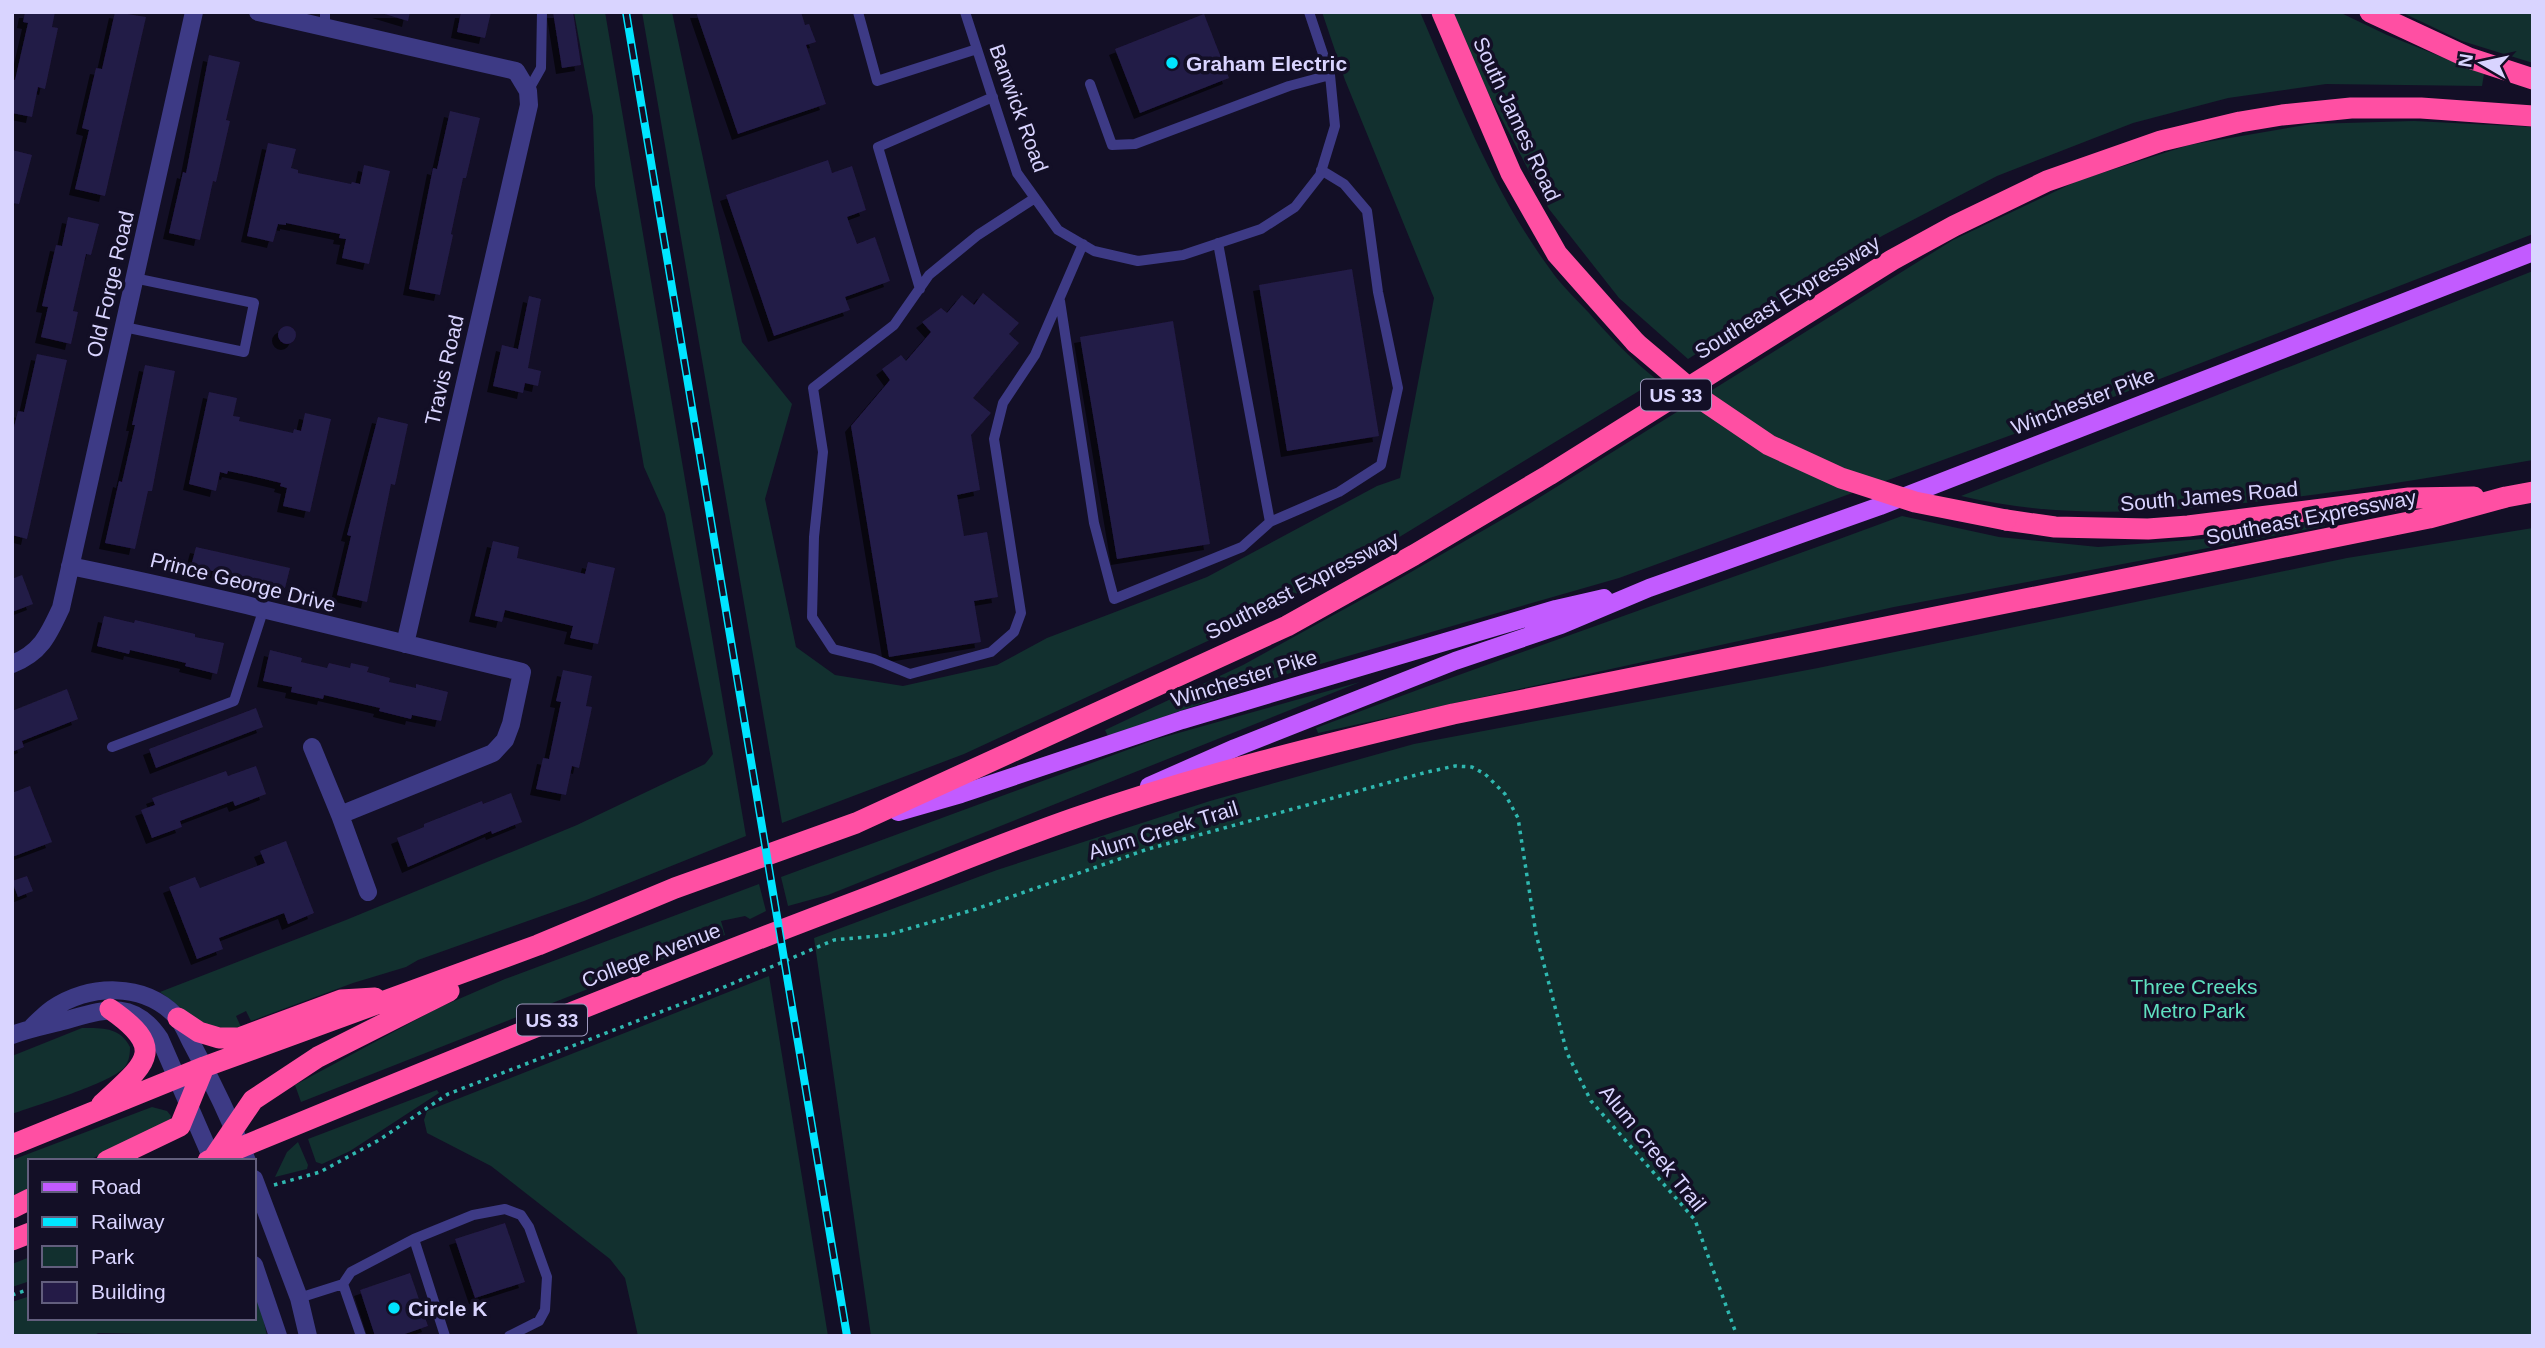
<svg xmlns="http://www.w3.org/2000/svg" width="2545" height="1348" font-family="Arial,sans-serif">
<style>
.green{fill:#12302f}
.building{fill:#241b47;filter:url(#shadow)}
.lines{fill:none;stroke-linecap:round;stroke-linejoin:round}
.path{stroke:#2fb8b0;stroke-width:3.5;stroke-dasharray:3.5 5;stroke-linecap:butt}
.lane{stroke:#3d3a85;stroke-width:10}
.street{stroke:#3d3a85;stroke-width:18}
.primary{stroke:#c25bff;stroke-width:18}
.highway{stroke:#ff4fa3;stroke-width:21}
.rail-casing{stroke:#00e5ff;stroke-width:8}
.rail{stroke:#130f26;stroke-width:5;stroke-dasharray:16;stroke-linecap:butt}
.highway-bridge{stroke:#ff4fa3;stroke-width:21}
.poi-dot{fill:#00e5ff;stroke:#130f26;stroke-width:2.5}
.labels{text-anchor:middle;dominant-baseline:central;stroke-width:7;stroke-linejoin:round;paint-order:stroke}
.shield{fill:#130f26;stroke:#9e99be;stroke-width:2}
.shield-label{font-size:19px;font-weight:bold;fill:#d9d4ff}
.poi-label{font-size:21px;font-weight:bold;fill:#d9d4ff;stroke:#130f26;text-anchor:start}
.street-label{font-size:21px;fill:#d9d4ff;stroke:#130f26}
.park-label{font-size:21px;fill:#5fe0c0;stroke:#130f26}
</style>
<defs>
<filter id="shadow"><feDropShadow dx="-6" dy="6" stdDeviation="0" flood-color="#0009"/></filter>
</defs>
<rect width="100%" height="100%" fill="#130f26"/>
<!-- green -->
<path class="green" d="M574,12H605L746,836L584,901L418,960L406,967L353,983L251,1021L246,1011L236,1016L241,1027C204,1034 187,1011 160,992L346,920L577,825L705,764L713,754L665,514L644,467L595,186L593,116Z
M642,12H672L742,342L792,404L765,499L796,647L835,675L903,686L997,665L1047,638L1207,577L1377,486L1400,478L1434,298L1345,80L1322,12H1420C1458,100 1493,192 1550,269C1561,285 1576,299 1589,313C1610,337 1632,360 1657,380L1383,547L1212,639L964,754L782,823Z
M1453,12H2339L2387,35L2484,74L2482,86L2326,84L2228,98L2133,123L1997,176L1882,236L1688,359L1619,298L1549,209L1477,72Z
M2401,12H2533V63L2462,41Z
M2414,121L2533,127V234L2072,413L1619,578L1296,671L1108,736L1105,730L1243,665L1399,579L1529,504L1953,240L2077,181L2189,145L2311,124Z
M2533,271V460C2440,476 2347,492 2253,502C2155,513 2059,519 1961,496Z
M1902,516L1999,537L2098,547L2202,539L2324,519L2325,526L1894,607L1318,733L1316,728C1510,654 1707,588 1902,516Z
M2533,528V1336H871L814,938L997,870L1210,801L1414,744L1818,668L2347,558Z
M1360,682L828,895L788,906L781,877L1157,739Z
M759,884L766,911L750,919L745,916L721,921L725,935L301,1102L295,1085L438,1008L505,979Z
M769,976L828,1336H638L625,1278L610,1259L491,1166L427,1133L424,1120L427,1111Z
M82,1028C102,1028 120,1027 130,1047C130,1055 129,1062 124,1068C108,1084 37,1105 12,1114V1056Z
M437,1090L439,1093L350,1151L322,1164L316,1162L308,1139Z
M152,1107L167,1111L171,1116L170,1122L87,1161H30V1188L12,1196V1160Z
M298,1142L308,1165L307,1169L275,1177L287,1152Z
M30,1257V1281L12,1287V1264Z
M254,1292L262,1313L267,1336L98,1333L93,1336H12V1302L30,1296V1318H254Z"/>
<!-- building -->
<path class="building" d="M25,12H55L52,27L58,28L45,89L38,87L32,117L12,113V79L15,80L28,23L23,22Z
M115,12L146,17L105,196L75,189L89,130L82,128L96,68L102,69Z
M378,12H410L408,21Z
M461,12H491L485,38L457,32Z
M553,12H573L581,65L562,68Z
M696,12H801L805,25L809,24L816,42L806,45L826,104L738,134Z
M1204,14L1229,78L1140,113L1115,49Z
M209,55L240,62L226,120L230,121L216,182L213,181L200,240L169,233L183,172L186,173Z
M450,111L480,118L466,178H463L451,234L453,235L440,295L409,289L433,168L437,169Z
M268,143L296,149L291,168L298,170V173L351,184L352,182L360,184L364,165L390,171L369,264L342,258L346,239L339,238L340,234L286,223V225L278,224L273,242L247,236Z
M12,150L32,155L19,204L12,203Z
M828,160L832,173L852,166L866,210L847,217L857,244L875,237L890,281L845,297L850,310L774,336L726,195Z
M68,217L99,224L91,255L86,254L73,311L78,312L71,344L41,337L48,307L42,306L56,245L62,246Z
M1352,269L1379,436L1287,451L1259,285Z
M983,293L1019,323L1009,334L1019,343L973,398L991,413L971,435L980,490L957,495L964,536L987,532L998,597L974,601L981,642L889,657L851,426L890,380L882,369L901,355L906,361L931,332L922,322L941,308L947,313L962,295L974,305Z
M529,296L541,299L528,368L541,371L538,386L525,383L523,393L493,386L502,345L518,349Z
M1173,321L1210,544L1117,559L1080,337Z
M278 335a9 9 0 1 1 18 0a9 9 0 1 1-18 0Z
M37,354L67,360L27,539L12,535V435L18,411L24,412Z
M145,365L175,371L152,491H148L135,549L105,543L119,481L122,482L135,425H132Z
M209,392L237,398L233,416L240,417L239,421L293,433L294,429L301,431L305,413L331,419L310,512L283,506L287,488L280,486L281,483L252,476L228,471L227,474L220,472L216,491L189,484Z
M378,417L408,424L395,485L391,484L367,602L337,595L351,536L347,535Z
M493,541L519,547L517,558L585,574L588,562L615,568L598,644L570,638L573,626L505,610L502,622L475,616Z
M196,547L290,568L285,588L191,566Z
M22,575L33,604L12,612V579Z
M104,616L134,623L135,620L195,634V637L224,643L217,674L185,666L186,663L130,650L129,654L97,646Z
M270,650L302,658L301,662L327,668L329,663L350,668L351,663L369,667L367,672L390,678L389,682L416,688V684L448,692L441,721L412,715L411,719L379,711L380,708L324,695L323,699L291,692L292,687L263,681Z
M563,670L592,676L586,706L592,707L579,768L572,766L566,795L536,789L543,758L549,759L561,702L556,701Z
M67,689L78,719L22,741L24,747L12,752V711Z
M256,708L263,727L156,768L149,749Z
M256,766L266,794L235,806L233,801L180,821L182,827L152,838L141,810L155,805L152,798L226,771L228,776Z
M30,786L52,842L12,857V793Z
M511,793L522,822L492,834L491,831L408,867L397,838L424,827V824L482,801L483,804Z
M286,841L314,913L288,924L284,913L219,938L223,949L197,959L169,887L195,877L200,888L265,863L260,851Z
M27,876L33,891L18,897L12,881Z
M505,1223L525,1282L475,1298L455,1239Z
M410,1273L428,1326L399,1336H375L360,1290Z"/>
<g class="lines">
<!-- path -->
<path class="path" d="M274,1185L320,1172L379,1140L448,1094L715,991L834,940L887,935L976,909L1148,849L1427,772L1455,766L1472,767L1485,774L1505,794L1518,818L1536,934L1567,1053L1591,1101L1695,1220L1737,1336
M12,1295L30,1289"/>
<!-- lane -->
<path class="lane" d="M858,12L877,81L977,49
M965,12L1017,173L1058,230L1094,251L1138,261L1183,255L1261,229L1295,207L1320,175L1335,126L1330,75L1309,12
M325,28V12
M1090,84L1112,145L1135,144L1289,86L1330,75
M528,91L541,68L542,12
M1035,198L978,235L929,275L894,325L813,388L823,452L814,537L812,617L833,649L874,659L910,674L991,652L1014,632L1021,613L994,439L1003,403L1035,355L1083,244
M1218,243L1270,522L1339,492L1381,465L1398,388L1378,292L1367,211L1344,184L1321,170
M920,289L878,147L993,97
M1060,301L1094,523L1114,599L1242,547L1270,522
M124,327L244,352L254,303L134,278
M112,747L234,701L263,611
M414,1239L445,1336
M343,1284L361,1336
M299,1298L343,1284L351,1272L414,1239L473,1215L505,1209L521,1215L529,1227L547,1277L545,1310L539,1321L509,1336"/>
<!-- street -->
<path class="street" d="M258,12L516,71L528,91L529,105L405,644
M70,566C222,597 372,636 522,672L511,724L505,740L493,753L340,815L368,892
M12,664C41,653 49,634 61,608L194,12
M312,747L340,815
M32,1027C38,1021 45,1014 52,1009C90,984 143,982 176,1016C183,1023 187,1035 192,1044C212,1081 231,1121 247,1161
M12,1035C28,1029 43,1026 59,1022C101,1011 132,996 160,1039L213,1161
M254,1179L299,1298L308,1336
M254,1265L278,1336"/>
<!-- primary -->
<path class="primary" d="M1149,786L1235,748L1455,661L1561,625L1649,588L1880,506L2533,252
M898,812L961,794L1182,720L1556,609L1604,598"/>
<!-- highway -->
<path class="highway" d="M1442,12L1511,173L1557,254L1636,343
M2370,12L2469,58L2533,79
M2006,520L2055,527L2148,529L2188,526L2409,498L2474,497
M178,1018L199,1032L219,1038H239L341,1000L375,998
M102,1104C145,1064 169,1050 110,1009
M12,1145L204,1067L538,945L675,888L856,823L1287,626L1414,555L1549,475L1892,260L1954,226L2047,181L2161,141L2240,122L2282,115L2351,108H2421L2533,116
M213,1159L253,1100L318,1057L449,991
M107,1161L180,1126L204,1067
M208,1161C425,1071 643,982 863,899C934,872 1003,843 1075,818C1198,775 1326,744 1453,714L2429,518L2506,497L2533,492
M12,1208L30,1199
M12,1240L30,1233"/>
<defs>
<path id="rail" d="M626,12L847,1336"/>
</defs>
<!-- rail casing -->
<use href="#rail" class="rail-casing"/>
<!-- rail -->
<use href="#rail" class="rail"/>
<!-- highway-bridge -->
<path class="highway-bridge" d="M1636,343L1707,403L1769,445L1841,478L1915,502L2006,520"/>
</g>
<!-- markers -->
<g class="poi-dot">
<circle cx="1172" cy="63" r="7"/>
<circle cx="394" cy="1308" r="7"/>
</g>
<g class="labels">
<!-- shield labels -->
<g class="shield">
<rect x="1641" y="379.5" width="70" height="31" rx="5"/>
<rect x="517" y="1004.5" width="70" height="31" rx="5"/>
</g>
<g class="shield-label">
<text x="1676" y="395">US 33</text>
<text x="552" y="1020">US 33</text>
</g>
<!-- poi labels -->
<g class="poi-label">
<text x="1186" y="63">Graham Electric</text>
<text x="408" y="1308">Circle K</text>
</g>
<!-- street labels -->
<g class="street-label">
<text transform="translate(1019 108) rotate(70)">Banwick Road</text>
<text transform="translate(1517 119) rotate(65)">South James Road</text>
<text transform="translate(110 284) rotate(-77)">Old Forge Road</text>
<text transform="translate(1787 297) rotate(-32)">Southeast Expressway</text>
<text transform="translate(444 370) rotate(-77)">Travis Road</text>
<text transform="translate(2083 401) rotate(-21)">Winchester Pike</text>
<text transform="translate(2209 496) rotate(-5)">South James Road</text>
<text transform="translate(2311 517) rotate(-11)">Southeast Expressway</text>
<text transform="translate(243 582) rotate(14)">Prince George Drive</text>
<text transform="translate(1302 585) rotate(-27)">Southeast Expressway</text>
<text transform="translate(1244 678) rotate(-17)">Winchester Pike</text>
<text transform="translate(1163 830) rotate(-17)">Alum Creek Trail</text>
<text transform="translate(651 955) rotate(-21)">College Avenue</text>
<text transform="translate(1653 1148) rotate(51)">Alum Creek Trail</text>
</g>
<!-- park labels -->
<g class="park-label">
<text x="2194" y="986">Three Creeks<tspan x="2194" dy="24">Metro Park</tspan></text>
</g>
</g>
<!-- border -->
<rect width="2545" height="1348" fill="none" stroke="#d9d4ff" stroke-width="28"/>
<!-- legend -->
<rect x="28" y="1159" width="228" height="161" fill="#130f26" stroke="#625e7d" stroke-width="2"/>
<rect x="42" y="1182" width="35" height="10" fill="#c25bff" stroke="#625e7d" stroke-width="2"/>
<text x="91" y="1194" font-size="21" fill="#d9d4ff">Road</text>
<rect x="42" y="1217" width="35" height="10" fill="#00e5ff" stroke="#625e7d" stroke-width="2"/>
<text x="91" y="1229" font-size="21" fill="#d9d4ff">Railway</text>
<rect x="42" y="1246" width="35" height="21" fill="#12302f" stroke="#625e7d" stroke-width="2"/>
<text x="91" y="1264" font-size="21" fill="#d9d4ff">Park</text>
<rect x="42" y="1282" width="35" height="21" fill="#241b47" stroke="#625e7d" stroke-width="2"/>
<text x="91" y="1299" font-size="21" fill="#d9d4ff">Building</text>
<!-- north arrow -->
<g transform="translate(2482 63) rotate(279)" stroke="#130f26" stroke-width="5" paint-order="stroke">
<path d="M0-5L12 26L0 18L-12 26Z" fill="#d9d4ff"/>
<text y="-10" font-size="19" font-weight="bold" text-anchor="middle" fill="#d9d4ff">N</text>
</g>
</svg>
